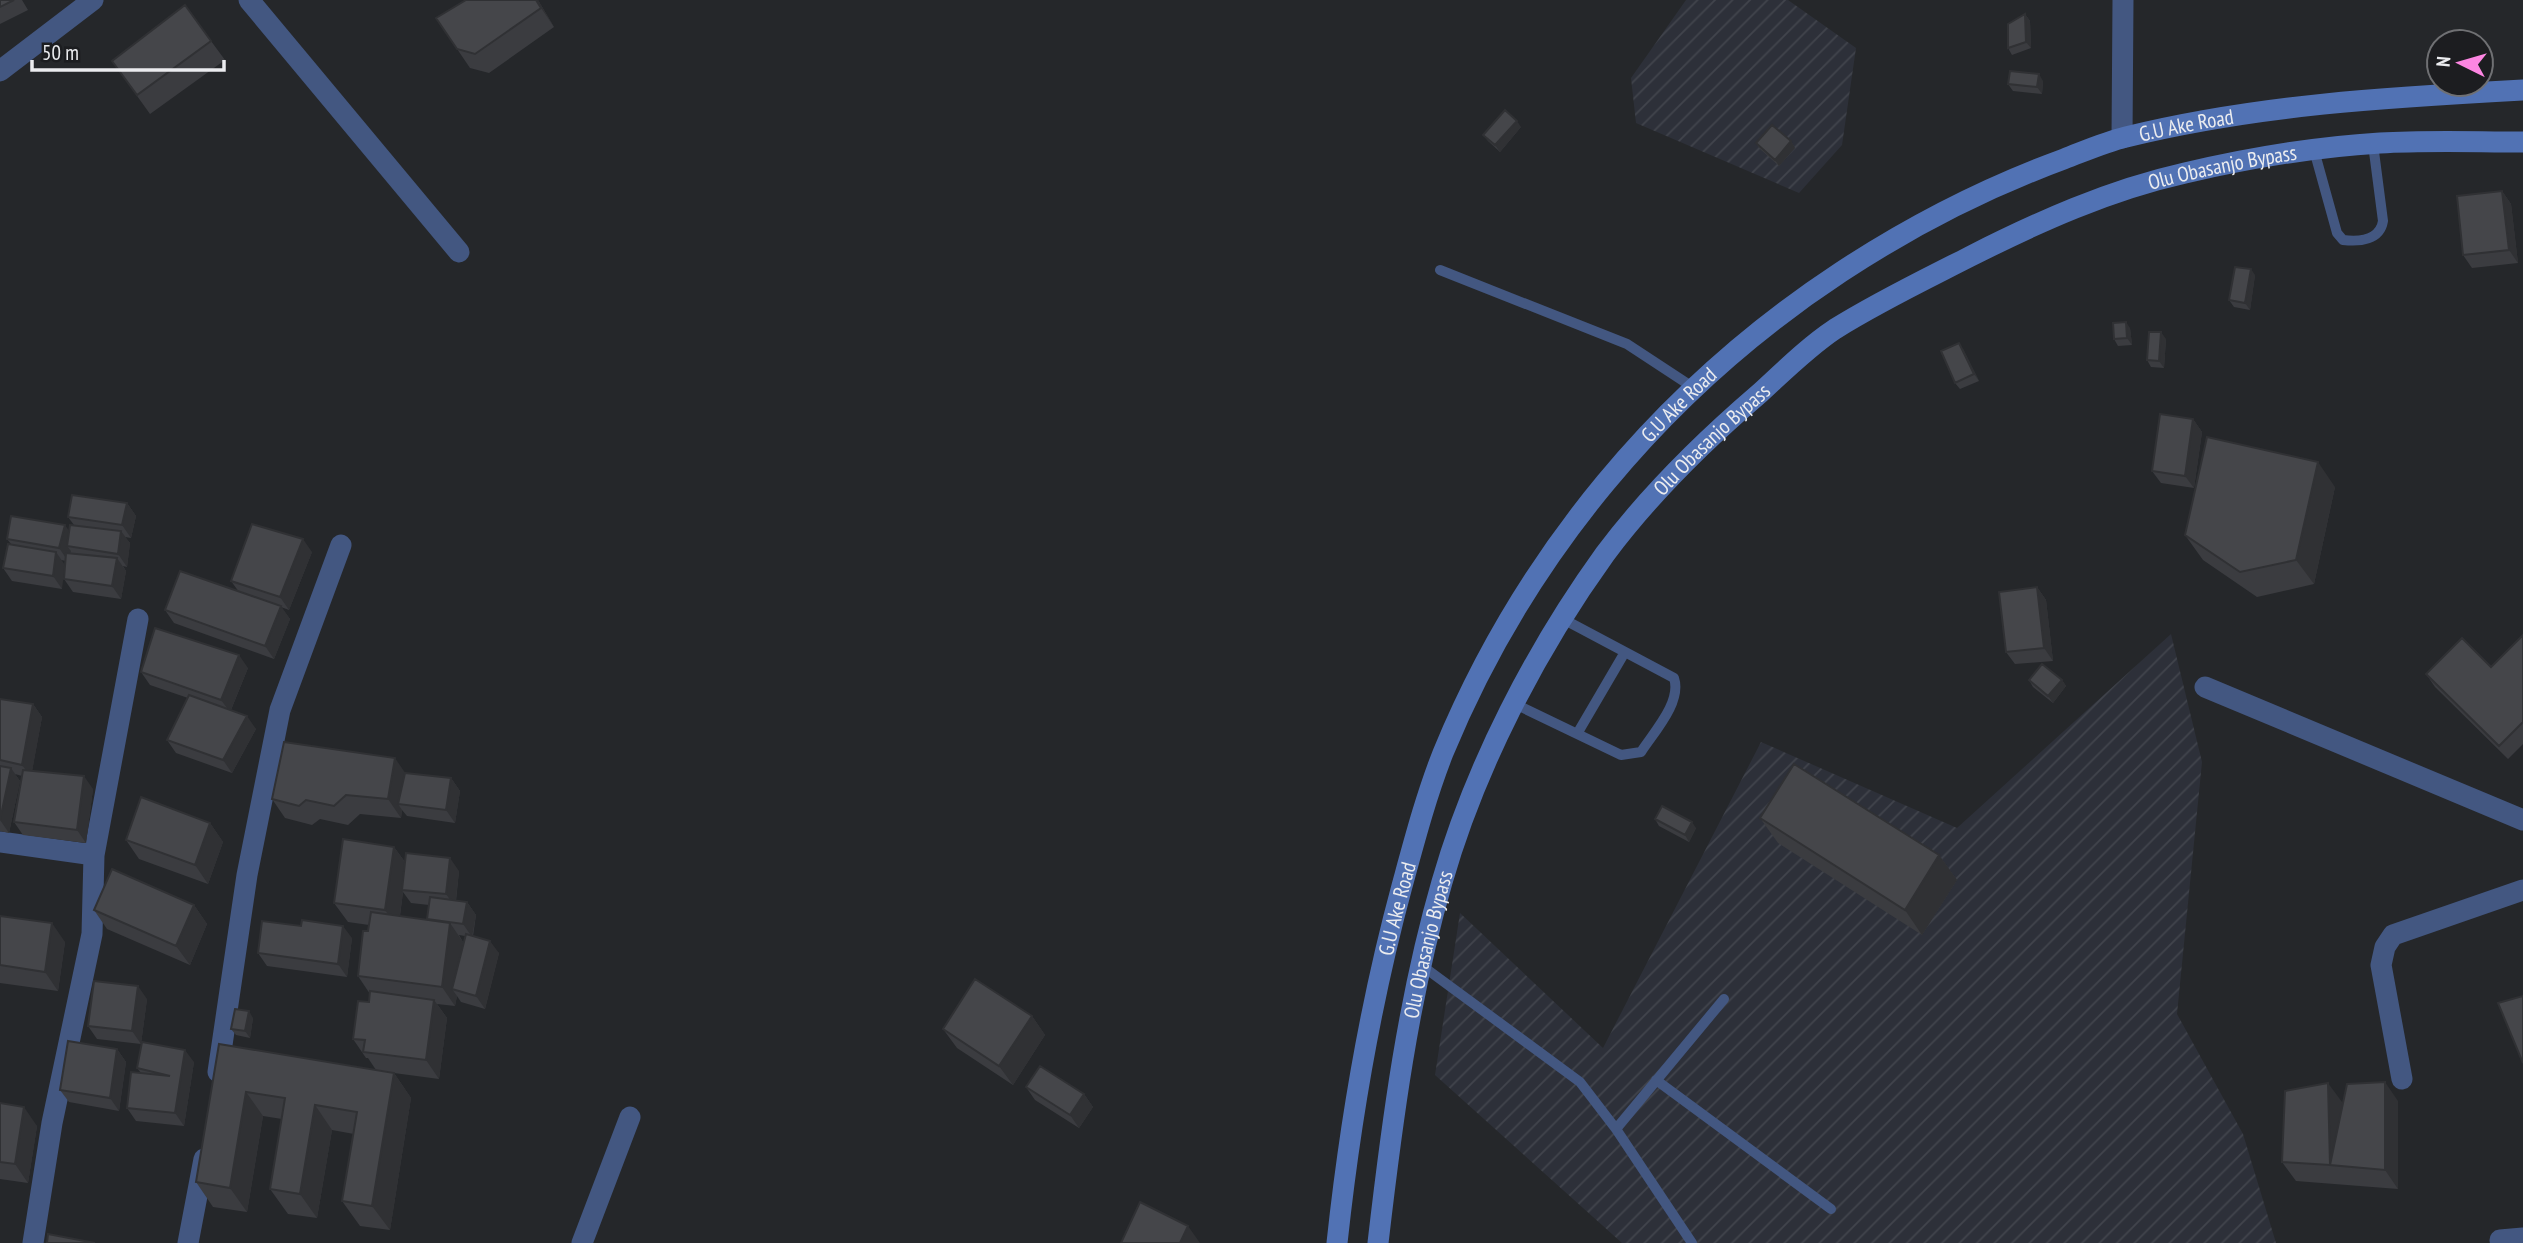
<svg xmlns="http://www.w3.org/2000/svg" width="2523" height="1243" font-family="'PT Sans Narrow',sans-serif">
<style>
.industrial{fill:url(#industrial-furrows)}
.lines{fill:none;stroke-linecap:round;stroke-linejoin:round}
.service{stroke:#435781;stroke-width:10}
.minor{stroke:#435781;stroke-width:21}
.tertiary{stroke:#435781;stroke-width:21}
.secondary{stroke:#5172b4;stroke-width:21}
.wall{fill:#3b3c40;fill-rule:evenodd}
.shaded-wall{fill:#303134}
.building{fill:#45464a;stroke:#303134;stroke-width:2}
.labels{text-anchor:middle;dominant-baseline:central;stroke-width:5;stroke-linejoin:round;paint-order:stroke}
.street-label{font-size:21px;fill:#ebecef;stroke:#1c1d20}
</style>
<defs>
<pattern id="industrial-furrows" width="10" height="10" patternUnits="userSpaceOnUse" patternTransform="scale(1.75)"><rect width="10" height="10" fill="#2d3039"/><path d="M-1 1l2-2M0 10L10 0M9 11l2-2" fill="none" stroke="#41444c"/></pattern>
</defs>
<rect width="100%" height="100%" fill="#25272a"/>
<!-- industrial -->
<path class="industrial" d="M1686,0H1788L1856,48L1842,145L1799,193L1636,123L1631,78Z
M2171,634L2202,762L2177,1014L2243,1134L2276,1243H1622L1435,1075L1460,913L1603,1048L1761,742L1957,828Z"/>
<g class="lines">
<!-- service -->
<path class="service" d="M2314,150L2337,233L2343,240C2360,242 2380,240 2383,221L2373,144
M1440,270L1627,344L1694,388
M1515,704L1621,755L1641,752C1654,732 1682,702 1674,678L1563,619
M1577,734L1625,652
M1421,965L1580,1082L1616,1129L1692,1243
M1656,1080L1831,1209
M1616,1129L1724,999"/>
<!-- minor -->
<path class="minor" d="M249,0L459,252
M0,71L93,0
M2205,687L2523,820
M0,842L94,855
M218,1072L247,875L280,710L341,545
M2402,1079L2381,965L2385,947L2393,935L2523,890
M2500,1240L2523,1238
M33,1243L52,1123L92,934L94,855L138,619
M188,1243L204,1159
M582,1243L630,1117"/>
<!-- tertiary -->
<path class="tertiary" d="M2122,138L2123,0"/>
<!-- secondary -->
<g class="secondary">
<path id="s1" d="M1337,1243C1350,1122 1370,1004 1402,886C1414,842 1426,796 1443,753C1524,556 1663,389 1841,272C1911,226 1985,188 2064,159C2085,151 2105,142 2126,137C2256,105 2390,97 2523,90"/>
<path id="s2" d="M1378,1243C1392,1122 1408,999 1442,882C1475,767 1535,651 1605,554C1649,495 1704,441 1760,393C1784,371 1808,347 1835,329C1878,302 1924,280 1969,257C2038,222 2109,190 2185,173C2249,158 2314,147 2380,143C2427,140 2475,142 2523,142"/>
</g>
</g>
<!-- wall -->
<path class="wall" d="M0,0H22L28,10L0,24Z
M538,0L554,27L489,73L470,68L436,18Z
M2025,14L2030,21L2031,48L2012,55L2008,48Z
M211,41L225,60L150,114L112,61Z
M2043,81L2042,94L2013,91L2008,84Z
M1521,127L1500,152L1488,141L1483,135Z
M1791,141L1795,148L1779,166L1760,149L1756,143Z
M2502,191L2511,204L2518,263L2472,268L2463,255Z
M2255,275L2250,310L2234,307L2229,300Z
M2130,328L2132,345L2118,346L2114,339Z
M2166,339L2164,368L2151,367L2147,360Z
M1963,349L1979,381L1960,389L1955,383Z
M2193,419L2202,432L2194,488L2161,483L2152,471Z
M2335,487L2314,584L2257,597L2203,560L2185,535Z
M127,503L136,516L131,538L125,537L130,543L127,567L123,566L126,571L121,599L73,592L64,579L66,561L61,560L62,589L12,581L3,568L11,544L7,539L69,532L74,525L68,517Z
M312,552L289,610L281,607L290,619L274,659L174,623L165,610L239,592L231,581Z
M2037,587L2046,600L2053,661L2015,664L2006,652Z
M2523,635V744L2508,759L2435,687L2426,674L2491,667Z
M248,668L231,710L256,729L232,773L176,753L167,740L188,698L150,685L141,672Z
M2029,680H2062L2066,686L2053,703L2033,687Z
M0,699L33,704L42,717L32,771L93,789L86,843L23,835L14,822L22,776L15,774L20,781L9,833L0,831Z
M405,773L451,778L460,791L455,823L407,816L402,810L401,818L360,814L348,825L320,819L312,825L285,818L272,799Z
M1760,818L1939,855L1957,880L1922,935L1778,843Z
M1655,819L1696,828L1689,842L1659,826Z
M210,823L223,842L208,884L139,859L126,840Z
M394,847L405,862L459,871L456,901L467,902L476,915L473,936L499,953L485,1009L461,1002L457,996L455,1006L437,1004L447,1018L439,1079L394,1073L411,1098L390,1230L360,1226L342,1201L354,1134L332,1130L317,1218L288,1214L270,1189L282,1119L263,1116L247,1212L213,1207L196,1182L219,1044L376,1070L368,1058H366L353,1039L369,1002L370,994L358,976L369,925L348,922L334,903ZM403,892L411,903L429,905L428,920L400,916ZM459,935L465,936L463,946V942Z
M194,905L207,924L190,965L107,929L94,910Z
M0,916L65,942L58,991L0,983Z
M352,938L347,977L267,966L258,953Z
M147,999L141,1044L97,1039L88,1026Z
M1032,1016L1045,1035L1013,1085L957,1048L943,1029Z
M253,1018L250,1038L236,1035L231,1029Z
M117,1049L126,1062L119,1111L69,1102L60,1090Z
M194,1062L184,1126L136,1121L127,1108L141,1073L137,1068Z
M1026,1087L1084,1094L1093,1107L1079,1128L1035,1100Z
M2398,1101V1189L2296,1181L2282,1162L2342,1102V1108Z
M0,1103L37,1126L28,1183L0,1179Z"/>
<!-- shaded-wall -->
<path class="shaded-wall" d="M536,0H538L554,27L541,8Z
M2025,14L2030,21L2031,48L2026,42Z
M2039,74L2043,81L2042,94L2037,87Z
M1517,121L1521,127L1500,152L1495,145Z
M1791,141L1795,148L1779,166L1775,160Z
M2502,191L2511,204L2518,263L2509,250Z
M2251,269L2255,275L2250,310L2245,303Z
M2126,322L2130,328L2132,345L2127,338Z
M2161,332L2166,339L2164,368L2159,361Z
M1959,343L1963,349L1979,381L1974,374Z
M2193,419L2202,432L2194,488L2185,476Z
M2318,462L2335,487L2314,584L2296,560Z
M127,503L136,516L131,538L122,525Z
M65,525L74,538L67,546L71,551L68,561L59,548Z
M121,531L130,543L127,567L118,554Z
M303,539L312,552L289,610L280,597Z
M56,552L65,565L62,589L53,576Z
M117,558L126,571L121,599L112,586Z
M2037,587L2046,600L2053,661L2044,648Z
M281,606L290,619L274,659L265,646Z
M239,655L248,668L230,712L221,700Z
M2062,680L2066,686L2053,703L2048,696Z
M33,704L42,717L31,777L22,765Z
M247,716L256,729L232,773L223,760Z
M395,758L408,777L398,804L402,810L401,818L388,799Z
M11,768L20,781L9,833L0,820Z
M84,776L93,789L86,843L77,830Z
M451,778L460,791L455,823L446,810Z
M1692,822L1696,828L1689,842L1685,835Z
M210,823L223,842L208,884L195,865Z
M394,847L407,865L402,890L403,892L398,929L385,910Z
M1939,855L1957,880L1922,935L1905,910Z
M450,858L459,871L455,907L446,894Z
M467,902L476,915L472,937L463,924Z
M194,905L207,924L190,965L176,946Z
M52,923L65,942L58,991L45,972Z
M450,923L463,942L457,991L452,989L457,996L455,1006L442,987Z
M343,926L352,938L347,977L338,964Z
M490,941L499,953L485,1009L476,996Z
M138,986L147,999L141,1044L132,1031Z
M434,1000L447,1018L439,1079L426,1060Z
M249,1011L253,1018L250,1038L245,1031Z
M1032,1016L1045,1035L1013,1085L999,1066Z
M117,1049L126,1062L119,1111L110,1098Z
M185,1050L194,1062L184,1126L175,1113Z
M394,1073L411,1098L390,1230L372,1206Z
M2385,1082L2398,1101V1189L2385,1170Z
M2328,1083L2342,1102L2343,1166L2330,1165L2343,1184L2330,1165Z
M246,1092L263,1116L247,1212L230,1188Z
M1084,1094L1093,1107L1079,1128L1070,1115Z
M315,1105L332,1130L317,1218L300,1194Z
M24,1107L37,1126L28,1183L15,1164Z
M1188,1226L1200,1243H1180Z"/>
<!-- building -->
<path class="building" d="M0,0H14L0,7Z
M466,0H536L541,8L475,54L457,49L436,18Z
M185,5L211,41L137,95L112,61Z
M2025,14L2026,42L2008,48V24Z
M2010,71L2039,74L2037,87L2008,84Z
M1505,110L1517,121L1495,145L1483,135Z
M1772,125L1791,141L1775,160L1756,143Z
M2502,191L2509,250L2463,255L2457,196Z
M2235,267L2251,269L2245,303L2229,300Z
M2126,322L2127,338L2114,339L2113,323Z
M2149,332H2161L2159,361L2147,360Z
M1959,343L1974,374L1955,383L1941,351Z
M2160,414L2193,419L2185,476L2152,471Z
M2207,437L2318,462L2296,560L2240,572L2185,535Z
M72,495L127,503L122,525L68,517Z
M11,516L65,525L59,548L7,539Z
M252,524L303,539L280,597L231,581Z
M70,525L121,531L118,554L67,546Z
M8,544L56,552L53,576L3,568Z
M66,553L117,558L112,586L64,579Z
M180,571L281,606L265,646L165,610Z
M2037,587L2044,648L2006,652L1999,592Z
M155,628L239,655L221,700L141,672Z
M2523,635V722L2499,746L2426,674L2462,638L2491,667Z
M2042,664L2062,680L2048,696L2029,680Z
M189,695L247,716L223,760L167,740Z
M0,699L33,704L22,765L0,760Z
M284,742L395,758L388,799L346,795L334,806L306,800L299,806L272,799Z
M1794,764L1939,855L1905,910L1760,818Z
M0,766L11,768L0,820Z
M23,770L84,776L77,830L14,822Z
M405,773L451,778L446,810L398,804Z
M141,797L210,823L195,865L126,840Z
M1662,806L1692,822L1685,835L1655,819Z
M343,839L394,847L385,910L334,903Z
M406,853L450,858L446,894L402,890Z
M112,869L194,905L176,946L94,910Z
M430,897L467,902L463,924L427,919Z
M371,912L450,923L442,987L358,976L363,931H368Z
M0,916L52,923L45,972L0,965Z
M302,920L343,926L338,964L258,953L262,921L301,926Z
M466,934L490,941L476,996L452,989Z
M975,979L1032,1016L999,1066L943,1029Z
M94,981L138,986L132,1031L88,1026Z
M370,991L434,1000L426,1060L363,1052L365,1040L353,1039L358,1001L369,1002Z
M2523,996V1063L2498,1003Z
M235,1009L249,1011L245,1031L231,1029Z
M68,1041L117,1049L110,1098L60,1090Z
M142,1042L185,1050L175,1113L127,1108L131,1072L170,1076L137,1068Z
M219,1044L394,1073L372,1206L342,1201L357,1112L315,1105L300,1194L270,1189L285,1098L246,1092L230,1188L196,1182Z
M1040,1066L1084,1094L1070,1115L1026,1087Z
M2385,1082V1170L2330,1165L2347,1084Z
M2328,1083L2330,1165L2282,1162L2285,1091Z
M0,1103L24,1107L15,1164L0,1162Z
M1140,1202L1188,1226L1180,1243H1121Z
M48,1234L95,1243H47Z"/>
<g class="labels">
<!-- street labels -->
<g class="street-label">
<text stroke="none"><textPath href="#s1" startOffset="1514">G.U Ake Road</textPath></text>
<text stroke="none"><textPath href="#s2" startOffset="1480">Olu Obasanjo Bypass</textPath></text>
<text stroke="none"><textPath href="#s1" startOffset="926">G.U Ake Road</textPath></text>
<text stroke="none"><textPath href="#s2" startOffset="892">Olu Obasanjo Bypass</textPath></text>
<text stroke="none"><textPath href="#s1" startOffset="340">G.U Ake Road</textPath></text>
<text stroke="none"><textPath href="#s2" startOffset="303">Olu Obasanjo Bypass</textPath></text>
</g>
</g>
<!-- north arrow -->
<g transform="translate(2460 63) rotate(275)"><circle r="33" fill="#1c1d20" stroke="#6f7073" stroke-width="2"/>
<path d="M0-5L12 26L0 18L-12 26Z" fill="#fd86e2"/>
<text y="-10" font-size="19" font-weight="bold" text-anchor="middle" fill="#ebecef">N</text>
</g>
<!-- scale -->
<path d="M32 60v10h192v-10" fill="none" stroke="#ebecef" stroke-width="3.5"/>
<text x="42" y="60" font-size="21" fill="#ebecef" stroke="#1c1d20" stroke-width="5" paint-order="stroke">50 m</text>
</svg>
